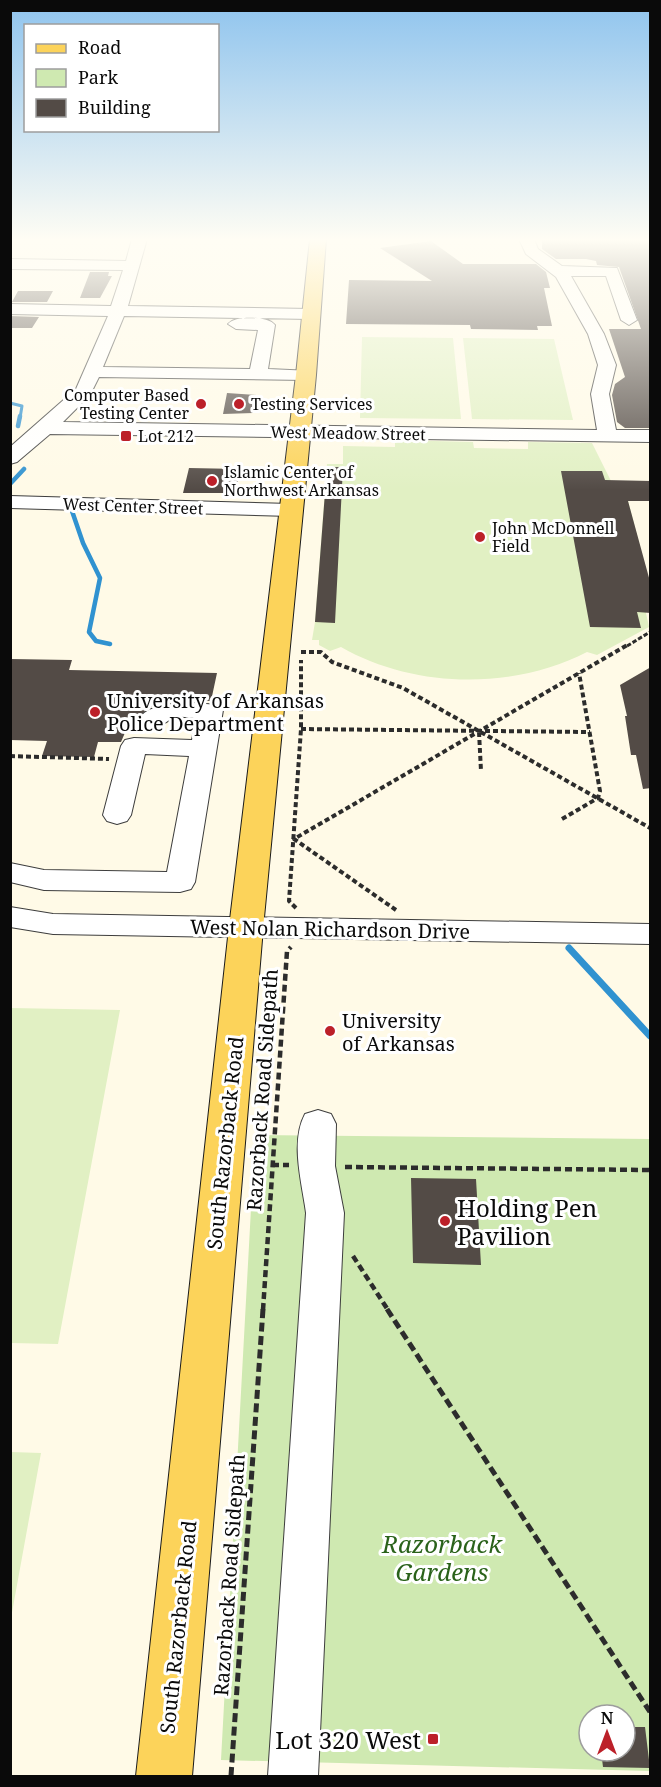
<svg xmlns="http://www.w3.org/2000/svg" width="661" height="1787" font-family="'Noto Serif',serif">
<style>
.green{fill:#cfe9b1;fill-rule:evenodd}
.pitch{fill:#e1f0c3}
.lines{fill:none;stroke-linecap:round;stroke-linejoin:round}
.stream-far2{stroke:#3092d0;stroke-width:3}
.stream-far1{stroke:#3092d0;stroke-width:4.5}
.stream{stroke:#3092d0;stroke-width:7}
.building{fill:#534b46}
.minor-casing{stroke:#3d3d3d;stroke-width:2}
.major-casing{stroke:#1b1b1b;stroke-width:2}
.path-far3{stroke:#2c2c2c;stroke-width:3;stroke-dasharray:4.5 2;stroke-linecap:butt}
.path-far2{stroke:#2c2c2c;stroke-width:4;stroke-dasharray:5 3;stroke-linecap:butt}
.path-far1{stroke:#2c2c2c;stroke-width:4.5;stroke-dasharray:7 4;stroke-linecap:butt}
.path{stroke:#2c2c2c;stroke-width:5;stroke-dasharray:9 4.5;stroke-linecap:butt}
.minor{fill:#fff;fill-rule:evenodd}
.major{fill:#fcd35a;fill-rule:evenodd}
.poi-dot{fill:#bc2029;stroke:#fff;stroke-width:2}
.labels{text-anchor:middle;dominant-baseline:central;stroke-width:6;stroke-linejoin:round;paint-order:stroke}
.far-poi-label{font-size:16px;fill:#0a0a0a;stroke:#fff;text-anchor:start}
.far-street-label{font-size:16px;fill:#0a0a0a;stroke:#fff}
.poi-label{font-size:20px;fill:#0a0a0a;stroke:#fff;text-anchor:start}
.street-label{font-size:20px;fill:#0a0a0a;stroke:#fff}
.near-poi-label{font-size:24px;fill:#0a0a0a;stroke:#fff;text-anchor:start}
.near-park-label{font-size:24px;font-style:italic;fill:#2a621a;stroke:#fff}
</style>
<rect width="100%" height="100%" fill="#fffae7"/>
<!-- green -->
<path class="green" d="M255,1135L650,1139V1771L221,1760ZM589,1715H625V1751H589Z"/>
<!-- pitch -->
<path class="pitch" d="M362,337L453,338L461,419L360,418Z
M463,338L554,339L573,420L472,419Z
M395,440L473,442L474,448L528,449V442L592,443L611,481L625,489L650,585L646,613L649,627L597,655L587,652C514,690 414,689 341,647L330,651L319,645V640H312L315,622L327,464H343V446L395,447Z
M11,1008L120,1010L58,1344L11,1343Z
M11,1452L41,1453L11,1618L10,1452Z"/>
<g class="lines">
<!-- stream-far2 -->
<path class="stream-far2" d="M10,403L22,406L20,418"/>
<!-- stream-far1 -->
<path class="stream-far1" d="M18,426L20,416
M10,484L24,469
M72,511L83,543L100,578L89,632L96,641L110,644"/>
<!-- stream -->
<path class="stream" d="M569,948L650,1036"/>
</g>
<!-- building -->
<path class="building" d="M542,239H651V428H625L617,422L612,395L615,384L625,377L609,329H641L619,267L597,265L596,261L586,259H556L542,249Z
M431,241L463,264H536L546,272L550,288H544L552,326H537L538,330L471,329L470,325L346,324L349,280L432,281L380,248Z
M90,272H109L108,276H112L100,298H80Z
M18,291H53L47,302H12Z
M10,316L39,317L32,328H10Z
M227,393L256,395L253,413L223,414Z
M327,467H343L335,623L315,622Z
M189,468L240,469L236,493H183Z
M561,471H602L605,480L651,481V501H628L651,585V613L637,612L641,628L590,627Z
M10,659L72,660L69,670L217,673L211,701L180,700L167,706L150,707L135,720L139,728H127L121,742H98L94,757L42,756L47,741L10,740Z
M651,667V788L643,789L636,755H631L625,716H627L620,685Z
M411,1178L476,1179L481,1265L413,1263Z
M625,1727H645L650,1768L603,1767L601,1751H625Z"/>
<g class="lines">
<defs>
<path id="minor" d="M132,239H147L128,306L310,309L318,314L310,319L124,316L103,367L250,369L258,330L236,329L228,324C235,315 268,316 275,325L268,369L312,371L315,375L312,379L306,380L99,377L90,395L63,422L597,430L591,394L598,365L588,334L556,277L526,254L519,239H534L538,249L562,266L617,268L637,320L629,325L621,320L606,276H571L604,334L616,365L609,394L616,430H650V442L50,434L17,462L10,464V447L76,389L108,316L10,314V304L111,306L123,270L10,269V259L126,261Z
M10,496L291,504L298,506L302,510L298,514L291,516L10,508Z
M180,702L219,705L223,710L195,882L191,889L180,892L44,890L10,882V863L44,870L167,872L189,756L145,754L131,815L127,821L117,824L107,821L103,815L121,746L125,740L134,738L192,740L196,718L173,716C164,726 153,730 141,727L137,721C144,710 156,705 168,708L171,705Z
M10,907L53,914L650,924V944L53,934L10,927Z
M318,1110L331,1114L336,1124L335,1166L344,1213L318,1776H268L306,1213C302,1183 290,1142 305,1114Z"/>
<path id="major" d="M310,239H326L316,375L263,928L192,1776H136L229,928L296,375Z"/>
</defs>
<!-- minor casing -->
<use href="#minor" class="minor-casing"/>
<!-- major casing -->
<use href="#major" class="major-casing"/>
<!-- path-far3 -->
<path class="path-far3" d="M627,646L650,632"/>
<!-- path-far2 -->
<path class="path-far2" d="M301,652H321L332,662L403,688L650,828
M301,729L590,732
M479,732L481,771
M10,756L109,759
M562,819L598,798L600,791L579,673
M296,908L289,901L301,729V660
M396,910L294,839L629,644"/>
<!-- path-far1 -->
<path class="path-far1" d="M272,1165H289
M345,1167L650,1170
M353,1256L388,1310
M263,1310L287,951L291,947"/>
<!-- path -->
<path class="path" d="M387,1309L650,1712
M231,1776L263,1309"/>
<!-- minor -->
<use href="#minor" class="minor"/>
<!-- major -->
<use href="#major" class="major"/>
</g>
<!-- sky -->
<linearGradient id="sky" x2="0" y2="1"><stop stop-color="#8fc4ee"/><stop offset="0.49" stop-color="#fffdf4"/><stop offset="1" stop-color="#fffdf4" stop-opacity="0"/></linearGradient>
<rect width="661" height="490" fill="url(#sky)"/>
<!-- markers -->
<g class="poi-dot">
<circle cx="201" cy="404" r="6"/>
<circle cx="239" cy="404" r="6"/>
<rect x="120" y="430" width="12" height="12" rx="3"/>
<circle cx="212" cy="481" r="6"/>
<circle cx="480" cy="537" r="6"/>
<circle cx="95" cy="712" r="6"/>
<circle cx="330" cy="1031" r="6"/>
<circle cx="445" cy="1221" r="6"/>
<rect x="427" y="1733" width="12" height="12" rx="3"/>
</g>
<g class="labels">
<!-- far-poi labels -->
<g class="far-poi-label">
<text x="189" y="395" text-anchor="end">Computer Based<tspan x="189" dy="18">Testing Center</tspan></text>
<text x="251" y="404">Testing Services</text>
<text x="138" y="436">Lot 212</text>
<text x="224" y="472">Islamic Center of<tspan x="224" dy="18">Northwest Arkansas</tspan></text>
<text x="492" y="528">John McDonnell<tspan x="492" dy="18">Field</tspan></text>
</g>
<!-- far-street labels -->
<g class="far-street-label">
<text transform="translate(348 433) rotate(1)">West Meadow Street</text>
<text transform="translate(133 506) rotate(2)">West Center Street</text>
</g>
<!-- poi labels -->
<g class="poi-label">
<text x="107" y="700">University of Arkansas<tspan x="107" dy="23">Police Department</tspan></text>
<text x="342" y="1020">University<tspan x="342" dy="23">of Arkansas</tspan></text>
</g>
<!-- street labels -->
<g class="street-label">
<text transform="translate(330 929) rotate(1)">West Nolan Richardson Drive</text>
<text transform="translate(262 1090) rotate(-86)">Razorback Road Sidepath</text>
<text transform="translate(225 1143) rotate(-84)">South Razorback Road</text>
<text transform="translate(229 1575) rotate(-86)">Razorback Road Sidepath</text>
<text transform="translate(178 1627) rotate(-84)">South Razorback Road</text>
</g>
<!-- near-poi labels -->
<g class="near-poi-label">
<text x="457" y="1207">Holding Pen<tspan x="457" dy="28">Pavilion</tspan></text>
<text x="421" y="1739" text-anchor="end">Lot 320 West</text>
</g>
<!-- near-park labels -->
<g class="near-park-label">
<text x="442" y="1543">Razorback<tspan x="442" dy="28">Gardens</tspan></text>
</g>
</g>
<!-- border -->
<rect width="661" height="1787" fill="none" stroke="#0a0a0a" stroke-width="24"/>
<!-- legend -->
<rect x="24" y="24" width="195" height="108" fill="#ffffff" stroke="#9d9d9d" stroke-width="1.5"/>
<rect x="36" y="44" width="30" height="9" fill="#fcd35a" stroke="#9d9d9d" stroke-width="1.5"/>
<text x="78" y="54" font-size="18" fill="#0a0a0a">Road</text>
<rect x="36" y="69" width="30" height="18" fill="#cfe9b1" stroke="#9d9d9d" stroke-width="1.5"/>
<text x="78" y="84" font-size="18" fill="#0a0a0a">Park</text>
<rect x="36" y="99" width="30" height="18" fill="#534b46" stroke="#9d9d9d" stroke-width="1.5"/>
<text x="78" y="114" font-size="18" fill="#0a0a0a">Building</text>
<!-- north arrow -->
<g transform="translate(607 1733)"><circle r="28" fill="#ffffff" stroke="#9d9d9d" stroke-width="1.5"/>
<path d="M0-4.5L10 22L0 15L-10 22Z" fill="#bc2029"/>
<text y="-9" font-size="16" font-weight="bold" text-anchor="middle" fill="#0a0a0a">N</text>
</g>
</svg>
